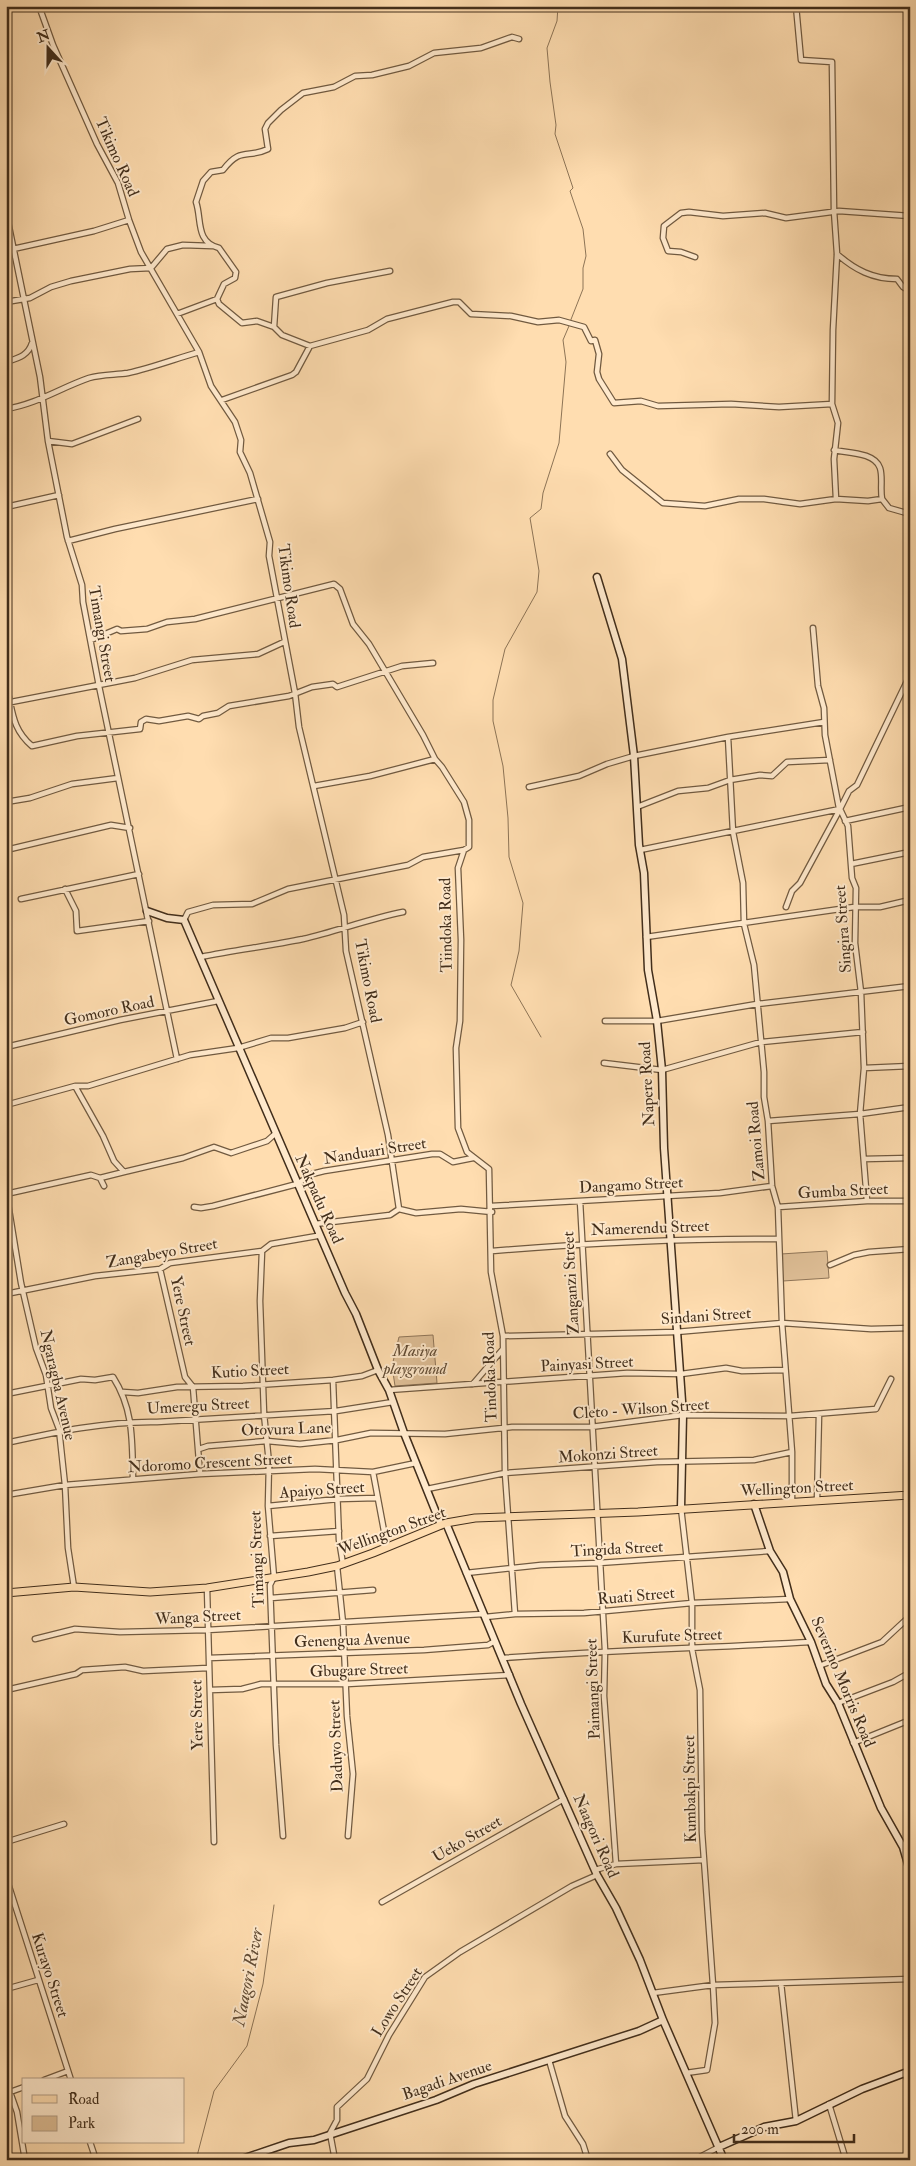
<svg xmlns="http://www.w3.org/2000/svg" width="916" height="2166" font-family="'IM FELL Double Pica',serif">
<style>
.green{fill:#dfbf97;stroke:#907659}
.lines{fill:none;stroke-linecap:round;stroke-linejoin:round}
.stream{stroke:#8d7456;stroke-width:1}
.street-casing{stroke:#715a40;stroke-width:7}
.secondary-casing{stroke:#422e1b;stroke-width:9}
.primary-casing{stroke:#422e1b;stroke-width:9}
.street{stroke:#ffe9cc;stroke-width:4.5}
.secondary{stroke:#ffe9cc;stroke-width:6}
.primary{stroke:#ffddb0;stroke-width:7}
.labels{text-anchor:middle;dominant-baseline:central;stroke-width:4;stroke-linejoin:round;paint-order:stroke}
.street-label{font-size:16px;fill:#422e1b;stroke:#ffe9cc}
.park-label{font-size:16px;font-style:italic;fill:#614b34;stroke:#ffe9cc}
.water-label{font-size:18px;font-style:italic;fill:#614b34;stroke:#ffe9cc}
</style>
<rect width="100%" height="100%" fill="#ffddb0"/>
<filter id="stains"><feTurbulence type="fractalNoise" baseFrequency=".004" numOctaves="4"/><feColorMatrix values="0 0 0 0 .2 0 0 0 0 .09 0 0 0 0 .02 0 0 0 .5 -.17"/></filter>
<radialGradient id="worn" r=".72"><stop offset=".6" stop-color="#630" stop-opacity="0"/><stop offset="1" stop-color="#630" stop-opacity=".3"/></radialGradient>
<!-- green -->
<path class="green" d="M827,1251L829,1278L783,1281L781,1254Z
M433,1335L437,1383L395,1386L392,1366L399,1337Z"/>
<g class="lines">
<!-- stream -->
<path class="stream" d="M558,6L557,21L547,48L550,82L556,125L555,134L573,188L570,191L583,229L586,256L583,268V289L570,322
M541,1037L511,985L519,951L523,903L509,857L508,818L503,766L493,721V700L505,649L537,592L539,571L530,518L541,509L543,493L559,443L566,362L563,340L569,326
M196,2160L214,2091L247,2046L263,1984L274,1905"/>
<defs>
<path id="street" d="M39,6L53,45L97,144L118,183L129,220L141,252L199,352L211,386L235,422L241,440L240,452L250,473L270,542L269,556L295,693L299,727L344,915L346,951L388,1135L399,1209
M796,6L801,60L832,62L834,211L837,254L833,330L832,404L838,423L834,459L836,499
M519,39L512,37L481,48L434,53L409,66L372,75L355,76L334,87L303,93L281,110L268,123L265,129L268,149C248,159 241,146 223,170L211,172L203,181L196,202C202,219 195,242 219,248L236,272L235,278L224,284L217,299L219,304L242,323L257,321L274,327L282,335L310,346L368,330L387,319L453,302H459L471,314L511,316L538,322L559,320L584,327L591,341L595,340L599,354L597,372L599,379L614,403L641,401L658,406L731,404L779,407L832,404
M6,212L40,377L48,441L67,537L82,585L83,602L99,686L177,1059
M13,249L94,231L129,220
M837,254C855,270 873,279 897,279L903,287L910,291
M695,257L681,252L668,251L663,238L664,226L681,213L689,212L723,216L765,213L786,218L839,211L910,216
M6,302L30,298L51,287L71,281L130,269L151,268L167,249L183,245L212,246
M177,314L217,299
M274,327L276,297L327,283L390,271
M6,362C18,358 28,356 32,343
M222,400L292,375L296,372L310,346
M6,409C37,404 60,388 89,378C102,374 115,375 128,373C151,368 175,359 199,352
M48,441L72,444L138,419
M834,450C847,453 875,452 880,468C883,477 880,489 882,499
M610,454L622,470L663,503L705,506L739,499H764L800,504L836,499L868,501L882,499L889,508L910,514
M6,507L59,495
M68,541L115,529L258,499
M813,628L818,686L824,708L825,735L839,808
M91,640L117,629L121,631L147,629L167,622L195,619L334,584L340,589L353,624L369,644L423,735L435,759L442,767L464,802L469,820V847L464,850L458,868L461,940L460,1021L456,1048L458,1128L467,1152L489,1169L491,1272L503,1336L505,1473L515,1614
M6,685C13,710 11,728 32,746L77,736L140,729L141,722L146,719L159,721L188,716L199,719L203,716L218,713L229,706L289,696L312,687L333,684L337,687L402,666L433,663
M6,703L135,678L192,660L258,654L284,642
M728,737L824,722
M314,786L370,776L435,759
M529,787L579,776L607,764L634,756L728,737L733,832L743,883L744,924L754,965L764,1072V1097L768,1121L772,1186L778,1207L782,1323L792,1452V1501
M6,802L30,798L72,784L118,778
M637,807L678,791L708,788L730,780L760,775L772,776L787,762L830,760
M845,821L910,807
M6,850L111,825L130,828
M640,850L840,809
M851,864L910,852
M65,889L76,911L77,931L149,921
M21,899L139,874
M786,907L792,891L800,883L840,809
M184,920L188,912L213,905L252,904L288,889L408,865L423,857L464,850
M646,937L854,907H880L910,900
M201,957C235,950 269,946 303,939C337,931 369,919 403,912
M605,1021H657L757,1004L910,986
M6,1047L120,1020L218,1001
M604,1063L662,1070L761,1042L863,1032
M864,1068L910,1066
M6,1105L75,1086
M768,1121L860,1114L910,1107
M864,1159L910,1158
M124,1172L183,1158L214,1147L231,1153L267,1141L276,1133
M100,1178L124,1172L114,1161L103,1136L75,1086H88L190,1055L238,1048L271,1038H288L345,1028L363,1022
M6,1191L21,1283L36,1348L46,1375L51,1408L59,1429L65,1485L68,1548L74,1587
M6,1194L91,1175L100,1178L104,1186
M580,1201L605,1650L604,1696L616,1864
M867,1201L860,1114L864,1068L861,992L855,943L856,888L852,878L848,826L840,809L849,791L857,785L910,675
M491,1206L720,1193L772,1186
M194,1207L201,1208L213,1206L297,1184L312,1174L324,1171L432,1154H440L453,1162L473,1158
M778,1207L867,1201H910
M315,1224L390,1215L399,1209L416,1213L461,1209L492,1212
M262,1251L260,1301L264,1414L269,1463L268,1506L274,1577L270,1585L276,1745L283,1836
M492,1251C587,1243 683,1238 779,1239
M830,1265L854,1255L869,1252L910,1249
M160,1269L185,1377L193,1387L200,1474
M6,1294L95,1276L160,1269L170,1263L262,1251L271,1244L317,1236L319,1234
M503,1336L676,1332L782,1323L871,1329L910,1328
M333,1380L339,1540L343,1564
M473,1384L503,1349
M389,1390L627,1373L681,1374L726,1368L742,1371L785,1370
M123,1392L138,1393L177,1387L243,1386L333,1380L362,1376L378,1370
M6,1394L81,1379L95,1380L113,1377C134,1410 132,1441 133,1479
M6,1443C56,1432 106,1421 157,1422L336,1411L393,1402
M199,1449L208,1446L267,1441L300,1444L337,1440L371,1433L445,1434L512,1427H591L683,1415L790,1416L876,1409L891,1379
M373,1472L387,1547
M427,1489L505,1473L657,1462L754,1460L792,1452
M6,1495L65,1485L200,1474L315,1469L373,1472L416,1463
M817,1500L819,1414
M268,1506L338,1499L377,1498
M681,1508L692,1603V1649L700,1690L702,1832L713,1985L715,2023L707,2070L686,2073
M270,1536L339,1531
M337,1566L343,1623L347,1716L353,1774L348,1836
M466,1573L541,1565L599,1563L770,1551
M207,1588L214,1842
M271,1598L373,1590
M485,1617L515,1614L584,1613L692,1603L790,1599
M35,1639L75,1629L120,1632L207,1630L483,1614
M209,1658L424,1650L488,1645L495,1641
M503,1658C606,1650 708,1648 811,1642
M819,1666L882,1642L910,1616
M6,1690L76,1674L82,1670L125,1667L143,1671L208,1668
M210,1690L242,1689L261,1684H347L510,1675
M838,1703L893,1682L909,1673
M853,1743L910,1720
M6,1842L64,1824
M595,1870L616,1864L704,1860
M6,1877L71,2080
M382,1902L564,1799
M781,1983L796,2121
M6,1989L38,1980
M653,1993L713,1985L910,1979
M549,2060L565,2116L583,2144L588,2160
M905,2073L910,2087
M6,2080L10,2092L24,2087
M44,2080L68,2071
M10,2092L17,2112L25,2160
M829,2104L846,2160
M90,2142L96,2160
M335,2160L330,2133L337,2120V2107L367,2079L389,2035L425,1977L460,1952L572,1886L597,1875
M694,2160L719,2147"/>
<path id="secondary" d="M597,577L622,659L634,756L639,845L644,873L648,970L657,1021L662,1070L664,1148L683,1415L681,1508
M147,911L167,918L184,920L345,1293L356,1314L378,1370L389,1390L404,1433L441,1525
M754,1504L770,1551L783,1572L790,1599L811,1642L826,1684L838,1703L881,1808L903,1847L910,1871
M446,1523L521,1704L597,1875L616,1908L640,1960L663,2020L724,2160
M719,2147L764,2127L796,2121L862,2089L910,2071
M239,2160L289,2143L314,2140L436,2100L474,2084L639,2031L663,2020"/>
<path id="primary" d="M6,1593L74,1587L150,1592L207,1588L308,1572L337,1566L373,1553L446,1523L475,1518L638,1512L910,1495"/>
</defs>
<!-- street casing -->
<use href="#street" class="street-casing"/>
<!-- secondary casing -->
<use href="#secondary" class="secondary-casing"/>
<!-- primary casing -->
<use href="#primary" class="primary-casing"/>
<!-- street -->
<use href="#street" class="street"/>
<!-- secondary -->
<use href="#secondary" class="secondary"/>
<!-- primary -->
<use href="#primary" class="primary"/>
</g>
<g class="labels">
<!-- street labels -->
<g class="street-label">
<text transform="translate(117 157) rotate(66)">Tikimo Road</text>
<text transform="translate(289 586) rotate(82)">Tikimo Road</text>
<text transform="translate(102 634) rotate(80)">Timangi Street</text>
<text transform="translate(446 925) rotate(-91)">Tiindoka Road</text>
<text transform="translate(843 929) rotate(-94)">Singira Street</text>
<text transform="translate(368 981) rotate(79)">Tikimo Road</text>
<text transform="translate(109 1011) rotate(-12)">Gomoro Road</text>
<text transform="translate(647 1084) rotate(-93)">Napere Road</text>
<text transform="translate(756 1141) rotate(-95)">Zamoi Road</text>
<text transform="translate(375 1151) rotate(-9)">Nanduari Street</text>
<text transform="translate(631 1185) rotate(-3)">Dangamo Street</text>
<text transform="translate(843 1191) rotate(-3)">Gumba Street</text>
<text transform="translate(319 1199) rotate(66)">Nakpadu Road</text>
<text transform="translate(650 1228) rotate(-2)">Namerendu Street</text>
<text transform="translate(162 1253) rotate(-10)">Zangabeyo Street</text>
<text transform="translate(571 1283) rotate(-93)">Zanganzi Street</text>
<text transform="translate(183 1311) rotate(78)">Yere Street</text>
<text transform="translate(706 1316) rotate(-4)">Sindani Street</text>
<text transform="translate(587 1364) rotate(-3)">Painyasi Street</text>
<text transform="translate(250 1371) rotate(-3)">Kutio Street</text>
<text transform="translate(490 1377) rotate(-92)">Tindoka Road</text>
<text transform="translate(58 1385) rotate(77)">Ngaragba Avenue</text>
<text transform="translate(198 1406) rotate(-3)">Umeregu Street</text>
<text transform="translate(641 1409) rotate(-4)">Cleto - Wilson Street</text>
<text transform="translate(286 1429) rotate(-2)">Otovura Lane</text>
<text transform="translate(608 1454) rotate(-4)">Mokonzi Street</text>
<text transform="translate(210 1463) rotate(-3)">Ndoromo Crescent Street</text>
<text transform="translate(797 1488) rotate(-3)">Wellington Street</text>
<text transform="translate(322 1490) rotate(-4)">Apaiyo Street</text>
<text transform="translate(392 1531) rotate(-20)">Wellington Street</text>
<text transform="translate(617 1549) rotate(-3)">Tingida Street</text>
<text transform="translate(257 1559) rotate(-92)">Timangi Street</text>
<text transform="translate(636 1596) rotate(-5)">Ruati Street</text>
<text transform="translate(198 1617) rotate(-3)">Wanga Street</text>
<text transform="translate(672 1636) rotate(-2)">Kurufute Street</text>
<text transform="translate(352 1640) rotate(-2)">Genengua Avenue</text>
<text transform="translate(359 1670) rotate(-2)">Gbugare Street</text>
<text transform="translate(843 1682) rotate(67)">Severino Morris Road</text>
<text transform="translate(593 1689) rotate(-92)">Paimangi Street</text>
<text transform="translate(197 1715) rotate(-91)">Yere Street</text>
<text transform="translate(336 1746) rotate(-92)">Daduyo Street</text>
<text transform="translate(690 1789) rotate(-91)">Kumbakpi Street</text>
<text transform="translate(596 1836) rotate(66)">Naagori Road</text>
<text transform="translate(467 1839) rotate(-30)">Ueko Street</text>
<text transform="translate(50 1975) rotate(72)">Kurayo Street</text>
<text transform="translate(397 2002) rotate(-57)">Lowo Street</text>
<text transform="translate(447 2080) rotate(-19)">Bagadi Avenue</text>
</g>
<!-- park labels -->
<g class="park-label">
<text x="415" y="1351">Masiya<tspan x="415" dy="18">playground</tspan></text>
</g>
<!-- water labels -->
<g class="water-label">
<text transform="translate(248 1977) rotate(-79)">Naagori River</text>
</g>
</g>
<!-- margin -->
<rect width="916" height="2166" fill="none" stroke="#ffddb0" stroke-width="25"/>
<rect x="8" y="8" width="901" height="2151" fill="none" stroke="#422e1b" stroke-width="2.5"/>
<rect x="12" y="12" width="891" height="2141" fill="none" stroke="#422e1b"/>
<!-- legend -->
<rect x="22" y="2078" width="162" height="65" fill="#ffe9cc" stroke="#b39e85"/>
<rect x="32" y="2095" width="25" height="8" fill="#ffddb0" stroke="#b39e85"/>
<text x="68" y="2104" font-size="15" fill="#422e1b">Road</text>
<rect x="32" y="2116" width="25" height="15" fill="#dfbf97" stroke="#b39e85"/>
<text x="68" y="2128" font-size="15" fill="#422e1b">Park</text>
<!-- north arrow -->
<g transform="translate(48 48) rotate(339)" stroke="#ffe9cc" stroke-width="4" paint-order="stroke">
<path d="M0-4L9 19L0 12L-9 19Z" fill="#422e1b"/>
<text y="-8" font-size="14" font-weight="bold" text-anchor="middle" fill="#422e1b">N</text>
</g>
<!-- scale -->
<path d="M734 2134v8h120v-8" fill="none" stroke="#422e1b" stroke-width="2.5"/>
<text x="741" y="2134" font-size="15" fill="#422e1b" stroke="#ffe9cc" stroke-width="4" paint-order="stroke">200 m</text>
<rect width="100%" height="100%" filter="url(#stains)"/>
<rect width="100%" height="100%" fill="url(#worn)"/>
</svg>
